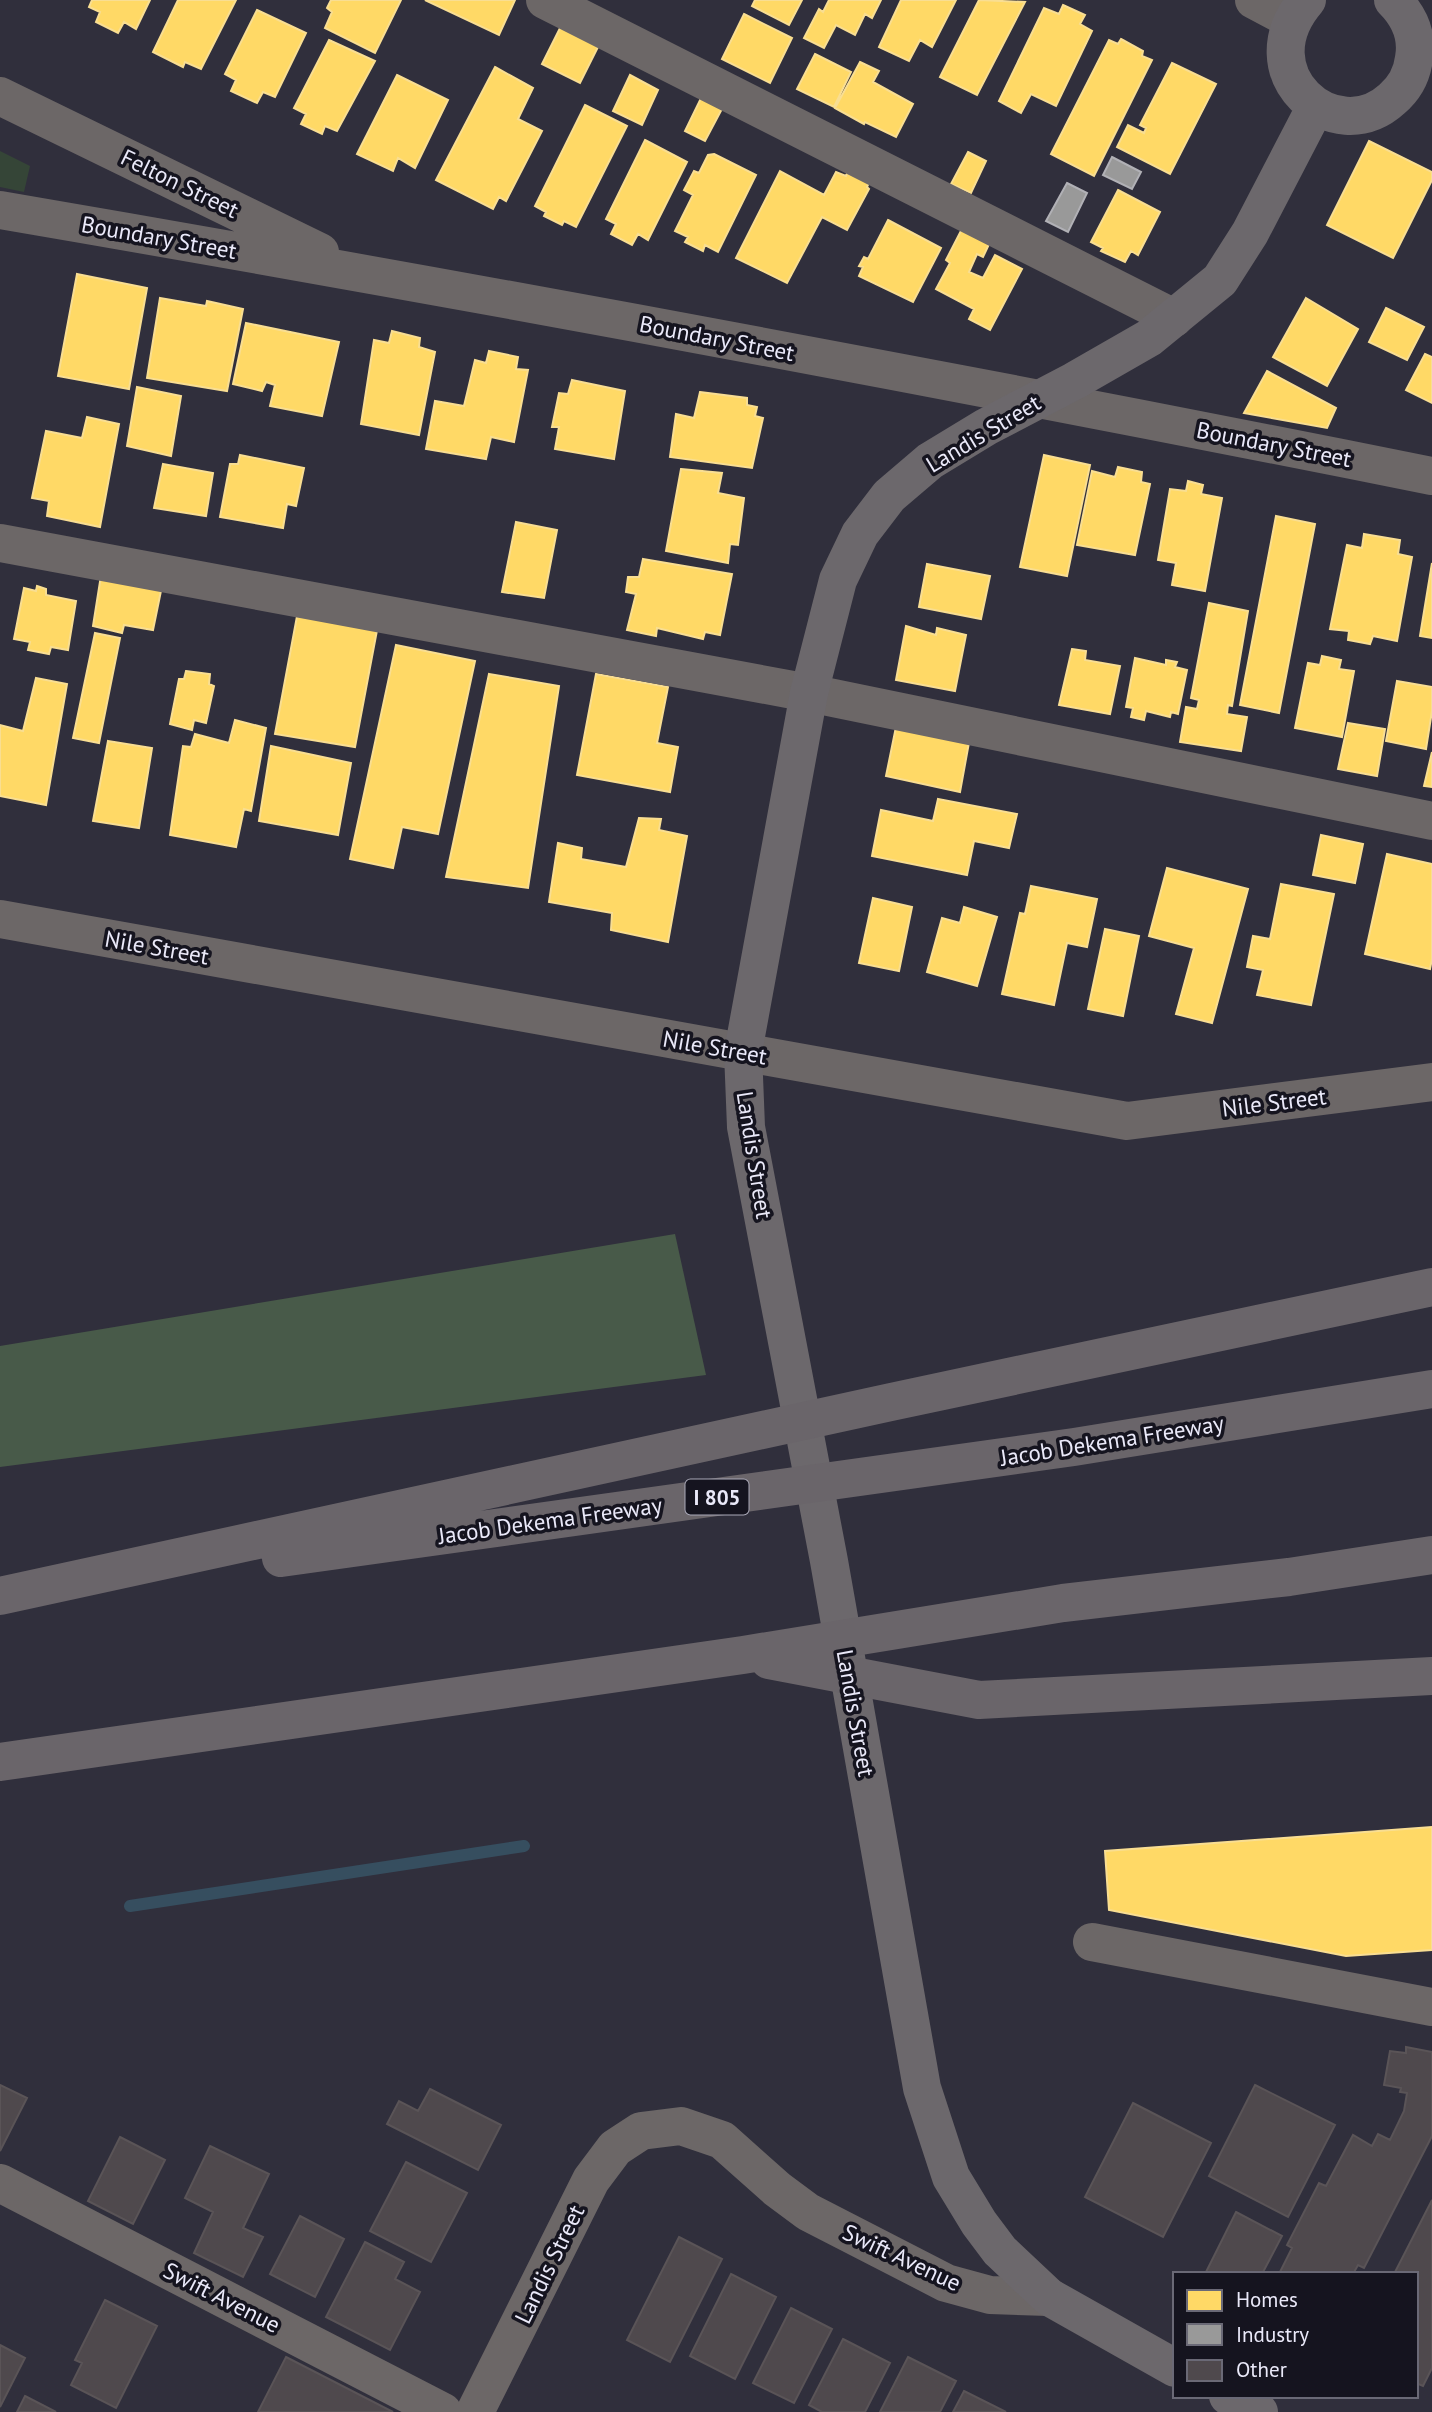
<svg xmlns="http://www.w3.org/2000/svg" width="1432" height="2412" font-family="'PT Sans',sans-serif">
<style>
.green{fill:#354537}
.forest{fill:#485a49}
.homes{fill:#ffd966;stroke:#f9de92;stroke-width:2}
.industry{fill:#999;stroke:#b1b1b6;stroke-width:2}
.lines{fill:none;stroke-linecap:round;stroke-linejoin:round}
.stream{stroke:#364e5f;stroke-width:12}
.building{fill:#4f494d;stroke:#5a5457;stroke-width:2}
.minor{stroke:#6c6767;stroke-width:38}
.major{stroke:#6c686c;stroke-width:38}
.highway{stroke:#6a656a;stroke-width:38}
.labels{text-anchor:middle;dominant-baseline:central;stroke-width:7;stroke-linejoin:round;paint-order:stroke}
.shield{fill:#15141f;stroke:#aaa9b8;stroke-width:2}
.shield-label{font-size:21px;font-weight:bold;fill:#eae9f9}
.street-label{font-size:23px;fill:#eae9f9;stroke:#15141f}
</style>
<rect width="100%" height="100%" fill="#302f3c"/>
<!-- green -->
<path class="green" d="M0,151L30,166L24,192L0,187Z"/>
<!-- forest -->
<path class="forest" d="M675,1234L706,1375L0,1467V1346Z"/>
<!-- homes -->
<path class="homes" d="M92,0H150L136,29L124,22L118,33L96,22L100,12L89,7Z
M178,0H236L201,69L185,62L183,67L153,52Z
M331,0H401L375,53L325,28L332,12L327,8Z
M425,0H515L499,35Z
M755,0H802L789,25L752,6Z
M829,0H881L872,18L865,14L855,35L836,25L824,48L804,38L819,9L823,12Z
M901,0H956L932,47L920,40L909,61L879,47Z
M979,0L1025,2L977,95L940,77Z
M1063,5L1085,15L1080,24L1092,31L1056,106L1031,94L1021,113L999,101L1044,8L1059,14Z
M257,10L306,33L275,97L263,92L257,103L231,91L236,80L225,74Z
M744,14L792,38L770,83L722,59Z
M561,26L599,45L580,83L542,64Z
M1121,39L1143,51L1142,56L1152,60L1094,176L1051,154L1109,40L1118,44Z
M329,40L375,61L337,131L325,126L322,134L301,124L306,114L294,108Z
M815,54L851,72L834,107L797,89Z
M860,62L879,71L873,82L913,104L896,137L865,122L864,124L835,108Z
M1172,63L1216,84L1170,174L1117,147L1128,125L1144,133L1146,128L1140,125Z
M495,67L533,88L518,119L542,131L506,201L499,197L493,209L436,180Z
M397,75L448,100L415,168L398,158L393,171L357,154Z
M630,75L658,90L642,125L613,111Z
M702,96L723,107L705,141L685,131Z
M585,105L627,126L576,227L564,221L562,225L544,216L546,212L535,206Z
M645,140L687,162L648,240L638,234L632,245L611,234L616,224L606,219Z
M1369,141L1432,172V180L1393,258L1327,225Z
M968,152L986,161L971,193L951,184Z
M714,154L756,175L718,252L705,245L703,251L685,242L688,237L675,231L693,195L684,190L694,171L699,173L708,155Z
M850,167L871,178L867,187L869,189L847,230L822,217L787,283L736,258L780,171L824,195L836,172L846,176Z
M1118,190L1160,212L1138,255L1131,251L1125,262L1101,251L1103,248L1091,242Z
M888,220L941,248L913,302L859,276L863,267L859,266L864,257L868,259Z
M964,225L990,242L983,257L977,254L969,272L983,278L995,255L1022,269L990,330L969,319L974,309L936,289L950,263L946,260Z
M77,274L147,288L129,389L58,376Z
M160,298L206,306L207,301L243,309L227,391L147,378Z
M1306,298L1358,329L1327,386L1273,357Z
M1386,308L1424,327L1407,360L1369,342Z
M246,323L339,342L322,416L270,406L275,385L266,382L262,391L233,384Z
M392,331L420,338L419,347L435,352L419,435L361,424L374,340L389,343Z
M489,351L518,357L516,369L528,370L514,442L491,437L486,459L426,449L435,401L464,406L475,360L486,363Z
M1425,354L1432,357V403L1406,390Z
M1267,371L1336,408L1327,428L1244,413Z
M572,380L625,391L614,459L555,449L559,427H552L559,393L568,394Z
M137,387L181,396L171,456L127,446Z
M700,392L747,398V405L757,407L755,416L763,418L752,468L670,457L676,414L694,418Z
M87,417L119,424L100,527L47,516L49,501L32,498L46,431L82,438Z
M240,455L304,468L296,506L287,504L283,528L220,517L230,464H238Z
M1044,455L1090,465L1067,576L1020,567Z
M163,464L213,473L206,516L154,508Z
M1118,467L1142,472L1141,482L1150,484L1135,555L1077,545L1092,471L1115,477Z
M681,469L722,473L718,493L744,498L738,545L730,544L728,563L666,551Z
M1188,481L1203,485L1201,494L1222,498L1205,591L1172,585L1176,563L1158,560L1170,489L1186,491Z
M1276,516L1315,524L1279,713L1240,705Z
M516,522L557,530L544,598L502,592Z
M1364,534L1400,540L1398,554L1412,557L1397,641L1373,636L1370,644L1348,640L1349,631L1330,629L1347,545L1362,548Z
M643,559L732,574L720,635L705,632L703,639L657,628L656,636L627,630L636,594L626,592L628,577H639Z
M1432,563V638L1420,636Z
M927,564L990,576L981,619L919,607Z
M102,569L163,581L153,630L124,625L122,633L93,626Z
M37,586L46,589V595L76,601L68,650L51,647L49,654L28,650L30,642L14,639L24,588L36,591Z
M1209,603L1248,611L1232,706L1228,705L1227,714L1247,717L1241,751L1180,742L1186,707L1197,709L1199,700L1191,698Z
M298,611L378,625L355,747L275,734Z
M906,626L936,635L937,628L966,635L955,691L896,680Z
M95,633L120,638L99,743L73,738Z
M396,645L475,661L438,834L402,827L393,868L350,859Z
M1072,649L1086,651L1085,660L1120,666L1110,714L1059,705Z
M1322,656L1341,660L1339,669L1354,671L1342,737L1295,728L1308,663L1320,665Z
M1135,658L1166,665V660L1177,662L1175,667L1187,670L1178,714L1171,712L1170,717L1146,711L1144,720L1131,717L1133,708L1126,707Z
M186,671L210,674L209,684L214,686L206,723L194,720L192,730L170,724L179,679H184Z
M489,674L559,686L528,888L446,877Z
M596,674L668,687L657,743L678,747L670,792L577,775Z
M36,678L67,684L46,805L0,796V725L23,731Z
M1397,681L1432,687V711L1426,749L1386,741Z
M235,720L266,728L251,811L244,809L236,847L170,835L183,746L191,747L195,734L229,743Z
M897,722L970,737L960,792L886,776Z
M1348,723L1385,729L1377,776L1338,769Z
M108,741L152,748L139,828L93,821Z
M271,746L351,763L338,835L259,821Z
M1432,752V787L1424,786Z
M938,799L1017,814L1009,848L974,841L967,875L872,856L881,810L933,821Z
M639,818L661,819L659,830L687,836L668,942L611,930L612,913L549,902L558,843L582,848L581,859L626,867Z
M1321,835L1363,844L1355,883L1313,875Z
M1387,854L1432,864V959L1430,969L1365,954Z
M1167,868L1248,889L1212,1023L1176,1014L1194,948L1149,936Z
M1281,884L1334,894L1311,1005L1257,995L1263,970L1247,967L1253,936L1270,939Z
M1031,886L1097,899L1087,947L1067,943L1054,1005L1002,994L1020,913L1025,914Z
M873,898L912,907L899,971L859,963Z
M964,907L997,917L977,986L927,972L942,918L960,923Z
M1105,929L1139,936L1123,1016L1088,1009Z
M1432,1827V1950L1346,1956L1109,1910L1105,1851Z"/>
<!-- industry -->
<path class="industry" d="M1112,157L1141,172L1132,189L1103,175Z
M1067,183L1087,193L1068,232L1046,221Z"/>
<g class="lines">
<!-- stream -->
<path class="stream" d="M130,1906L524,1846"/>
</g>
<!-- building -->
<path class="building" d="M1406,2047L1432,2052V2136L1364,2268L1358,2265L1353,2274H1279L1292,2248L1287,2245L1319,2183L1326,2186L1353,2135L1372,2146L1378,2134L1390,2140L1404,2111L1407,2093L1400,2092L1401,2088L1384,2085L1390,2051L1406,2053Z
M0,2085L27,2098L0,2151Z
M1255,2085L1335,2125L1288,2217L1209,2176Z
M430,2089L501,2125L478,2170L387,2124L399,2101L418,2111Z
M1133,2103L1211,2143L1163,2237L1085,2197Z
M120,2137L165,2160L133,2224L88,2201Z
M210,2146L269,2174L243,2228L263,2237L243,2277L194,2253L213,2212L185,2198Z
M406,2162L467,2193L431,2262L370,2231Z
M1432,2200V2368L1423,2386L1416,2383V2274H1394Z
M1236,2212L1282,2236L1262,2274H1205Z
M300,2216L344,2239L315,2297L270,2274Z
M679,2237L722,2259L670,2362L627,2340Z
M365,2242L404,2262L395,2279L420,2292L390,2350L326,2317Z
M731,2274L776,2297L735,2379L690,2356Z
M105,2300L157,2326L116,2408L71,2385L82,2363L75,2360Z
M791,2308L832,2329L794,2403L753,2383Z
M843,2339L890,2363L865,2412H822L809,2405Z
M0,2345L25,2358L0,2407Z
M286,2357L393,2412H258Z
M908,2357L956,2381L940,2412H880Z
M964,2391L1006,2412H953Z
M25,2396L56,2412H17Z"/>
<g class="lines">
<!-- minor -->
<path class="minor" d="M545,0L1174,318
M1254,0L1292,20
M0,96L320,252
M0,210C479,292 956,381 1432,476
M0,543L809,693L1432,821
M0,919L1127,1121L1432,1082
M1092,1942L1432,2007
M0,2183L443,2412
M475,2412L591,2180L615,2148L641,2131L681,2126L722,2140L777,2189L808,2212L946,2283L990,2295L1049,2297"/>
<!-- major -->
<path class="major" d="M1307,0C1244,73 1335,151 1392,99C1405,88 1412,75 1414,58C1418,35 1409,16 1393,0
M1175,2368L1049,2297L1000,2251L979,2223L951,2177L922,2088L829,1561L746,1127L743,1052L809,693L838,580L860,534L889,496L930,461L986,427L1074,381L1149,338L1220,280L1250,233L1316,106
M1228,2396L1259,2412"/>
<!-- highway -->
<path class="highway" d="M281,1558L1074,1447L1432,1389
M0,1596L891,1402L1432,1287
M769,1660L979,1700L1432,1676
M0,1762L743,1655L1063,1603L1289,1577L1432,1555"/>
</g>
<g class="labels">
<!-- shield labels -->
<rect class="shield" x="685.5" y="1479.5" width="63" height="35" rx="5"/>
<g class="shield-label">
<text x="717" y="1497">I 805</text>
</g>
<!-- street labels -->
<g class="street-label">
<text transform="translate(180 183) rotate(26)">Felton Street</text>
<text transform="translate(159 237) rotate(10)">Boundary Street</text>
<text transform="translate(717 338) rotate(11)">Boundary Street</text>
<text transform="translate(983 433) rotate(-31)">Landis Street</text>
<text transform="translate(1274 444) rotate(11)">Boundary Street</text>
<text transform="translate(157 947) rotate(10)">Nile Street</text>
<text transform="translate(715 1047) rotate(10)">Nile Street</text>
<text transform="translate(1274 1102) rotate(-7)">Nile Street</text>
<text transform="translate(755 1155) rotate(81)">Landis Street</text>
<text transform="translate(1112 1440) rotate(-9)">Jacob Dekema Freeway</text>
<text transform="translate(550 1520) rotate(-8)">Jacob Dekema Freeway</text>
<text transform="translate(856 1713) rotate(80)">Landis Street</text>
<text transform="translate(902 2257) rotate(25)">Swift Avenue</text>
<text transform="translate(549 2264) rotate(-64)">Landis Street</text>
<text transform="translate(222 2297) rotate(27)">Swift Avenue</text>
</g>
</g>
<!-- legend -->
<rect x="1173" y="2272" width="245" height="126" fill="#15141f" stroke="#6a6976" stroke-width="2"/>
<rect x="1187" y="2290" width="35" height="21" fill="#ffd966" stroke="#6a6976" stroke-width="2"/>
<text x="1236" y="2307" font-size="21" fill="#eae9f9">Homes</text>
<rect x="1187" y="2324" width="35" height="21" fill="#999999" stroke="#6a6976" stroke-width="2"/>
<text x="1236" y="2342" font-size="21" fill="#eae9f9">Industry</text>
<rect x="1187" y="2360" width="35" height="21" fill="#4f494d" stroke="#6a6976" stroke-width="2"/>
<text x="1236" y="2377" font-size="21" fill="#eae9f9">Other</text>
</svg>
